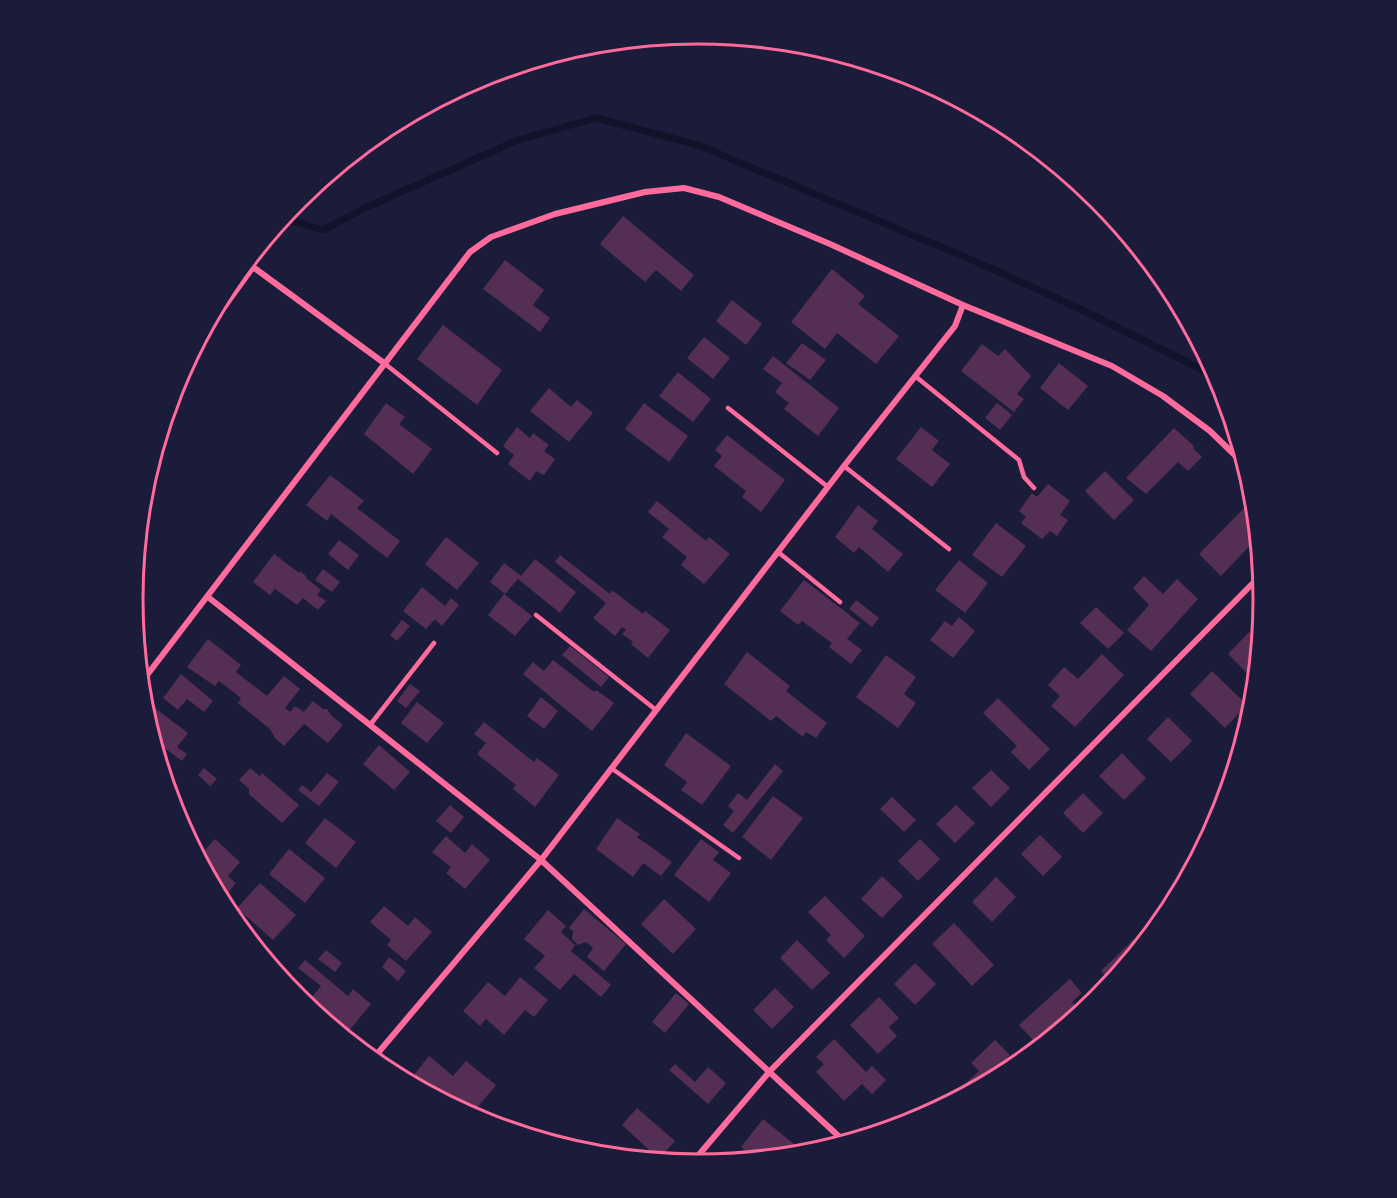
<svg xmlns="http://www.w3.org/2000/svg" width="1397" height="1198" font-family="Figtree,sans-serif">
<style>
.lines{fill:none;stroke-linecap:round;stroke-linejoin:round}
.stream{stroke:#12122b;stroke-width:7}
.building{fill:#542f53}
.path{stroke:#ff6b9d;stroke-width:4}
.service{stroke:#ff6b9d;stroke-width:4.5}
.minor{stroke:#ff6b9d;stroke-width:6}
.rim{fill:none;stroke:#ff6b9d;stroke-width:3}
</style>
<rect width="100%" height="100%" fill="#1b1b3a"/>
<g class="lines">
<!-- stream -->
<path class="stream" d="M282,218L323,230L367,207L518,140L596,118L698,145L979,263L1074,306L1219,378"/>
</g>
<!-- building -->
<path class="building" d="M623,216L694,275L681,291L656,270L645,282L600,244Z
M505,260L544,290L533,305L550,318L540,332L483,289Z
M832,269L865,296L858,304L899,336L876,364L837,333L825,349L791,322Z
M732,300L762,324L746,345L716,321Z
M443,325L502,370L477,405L417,359Z
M704,337L730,358L713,379L687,358Z
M802,343L826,360L810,380L786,363Z
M982,344L998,356L1005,349L1031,376L1017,394L1024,399L1014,412L961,371Z
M773,356L839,408L818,436L784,409L789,403L775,392L782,383L763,369Z
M1059,363L1088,386L1068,410L1040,388Z
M678,372L711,399L693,422L659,396Z
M549,388L571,407L577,400L593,413L569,442L530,411Z
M386,403L405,417L399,424L432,449L413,474L364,434Z
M644,403L688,436L669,462L625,429Z
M997,403L1012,415L1000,430L985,418Z
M517,427L530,438L533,433L549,445L544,451L555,459L544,475L536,471L530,481L508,464L514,455L503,446Z
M921,427L939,441L932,450L950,464L932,487L896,459Z
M1174,428L1194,446L1193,448L1202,457L1188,471L1178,462L1146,494L1126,478Z
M727,435L785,480L761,512L742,497L746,491L714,466L722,456L715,450Z
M1105,471L1134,500L1114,520L1085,491Z
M330,475L364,501L357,508L400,541L387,558L331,514L327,521L306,505Z
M1048,484L1070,501L1060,515L1068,520L1057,536L1050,531L1042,539L1021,523L1026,517L1019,511L1032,493L1037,497Z
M657,501L706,541L709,537L730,554L704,584L681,565L687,557L662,537L669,529L648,512Z
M1250,502L1256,508L1258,537L1221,576L1199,554Z
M858,505L878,521L872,529L903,554L888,572L859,547L854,553L835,537Z
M996,523L1026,546L1002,577L972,555Z
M446,537L479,563L457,590L425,564Z
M339,540L359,555L348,570L328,554Z
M274,554L299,573L300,571L307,577L306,578L321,590L317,595L326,601L318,610L303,598L297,605L275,589L270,595L253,582Z
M560,555L610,594L612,590L643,614L645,611L670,630L648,658L631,644L633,642L622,634L626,630L622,627L615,636L593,618L606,603L555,562Z
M535,559L576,592L560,613L518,579L505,594L490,582L504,563L521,576Z
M959,560L988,583L965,613L935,590Z
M323,569L340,582L332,592L315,580Z
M1144,576L1163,594L1177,579L1198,599L1151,651L1127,630L1149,605L1133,588Z
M804,580L860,623L847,639L862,650L851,664L829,647L832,643L802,621L798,625L780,611Z
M422,587L445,606L451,598L459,605L442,626L435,619L426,629L403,611Z
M504,594L532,616L515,636L488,615Z
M856,600L879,618L872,627L849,609Z
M1096,607L1124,633L1108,649L1080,623Z
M959,617L975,631L953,658L930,640L945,621L952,626Z
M402,620L410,626L397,641L390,635Z
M1249,632L1260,643L1258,664L1248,674L1228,654Z
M208,639L241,665L236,672L267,696L284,676L300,689L285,708L290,712L295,706L304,712L313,701L323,709H327L332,716L343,725L328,743L304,724L284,746L275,738L270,729L238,703L241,698L219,681L215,686L187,667Z
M570,646L609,677L601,687L562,655Z
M747,652L790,686L786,691L827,723L816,738L806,732L803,737L776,716L771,721L724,684Z
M1102,654L1124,675L1075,727L1051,706L1060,696L1048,685L1064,667L1078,679Z
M886,655L916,677L904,694L916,703L898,728L856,697Z
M553,660L594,692L596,690L614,703L592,731L523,674L533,662L544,671Z
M1212,671L1247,705L1225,728L1190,694Z
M181,674L213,701L204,712L187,699L178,710L163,698Z
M410,684L420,691L406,708L397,701Z
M541,697L558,711L544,729L527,716Z
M998,698L1050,749L1029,770L1011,752L1017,746L983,713Z
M417,702L444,723L427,743L401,723Z
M155,708L188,733L177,747L187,754L182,761L163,747L160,752L156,749L146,719Z
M1168,717L1192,741L1171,762L1147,739Z
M484,722L534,762L537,758L559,775L535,807L513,789L516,785L477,754L486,743L474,734Z
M686,733L731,766L702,805L681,790L687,782L664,765Z
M379,745L410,772L394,790L363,764Z
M1122,753L1146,778L1124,800L1099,776Z
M160,764L170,772L164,779L161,768Z
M775,764L783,771L733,833L723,825L734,811L728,806L738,793L747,800Z
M204,768L217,779L210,786L198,775Z
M250,768L260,776L262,773L299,805L282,823L249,794V789L239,780Z
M991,770L1010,788L991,807L972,788Z
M327,773L339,782L319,806L298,790L302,785L311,792Z
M1083,793L1103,813L1083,833L1063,813Z
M773,796L803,818L771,860L742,837Z
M892,797L916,820L904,832L880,809Z
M450,805L464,817L451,833L436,821Z
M956,805L975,823L955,843L936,824Z
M325,818L356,842L336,868L305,843Z
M617,818L640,834L637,837L672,862L661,876L643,863L633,877L596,849Z
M1040,835L1062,857L1043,876L1021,854Z
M446,836L465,853L472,844L490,860L465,889L446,873L451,867L432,852Z
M215,839L240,862L228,876L236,883L225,896L213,885L198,858Z
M701,839L719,852L713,860L731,873L709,902L674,875Z
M920,839L940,859L918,881L898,861Z
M289,849L325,878L305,903L269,874Z
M882,876L903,896L882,918L861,899Z
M996,877L1016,897L992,922L972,902Z
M260,883L296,915L273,940L237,908Z
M825,896L865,936L844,958L826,940L831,935L808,912Z
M664,899L696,929L673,954L641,924Z
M384,906L408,926L415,917L432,932L406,961L387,945L391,940L370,922Z
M584,909L626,944L604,971L587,957L593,948L586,942L578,945L572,939L573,931L569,928Z
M548,910L566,926L561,932L575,945L571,951L611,985L601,997L574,974L560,990L534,968L545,956L524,939Z
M241,923L258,937L252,943L238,926Z
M954,923L994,965L972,986L932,944Z
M1134,939L1141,947L1112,983L1101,971Z
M797,940L830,973L812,990L780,958Z
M326,950L342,963L335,972L318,959Z
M267,956L298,983L291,990L264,958Z
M389,957L406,971L398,981L382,967Z
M305,960L348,996L353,989L371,1004L344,1037L306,1004L321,986L298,968Z
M915,963L936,984L915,1005L894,984Z
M520,977L548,1000L534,1017L525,1010L504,1035L486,1019L480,1026L463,1011L488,982L505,996Z
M1070,979L1082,993L1072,1002L1082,1013L1045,1043L1038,1035L1033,1040L1019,1025Z
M775,988L794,1007L772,1029L753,1010Z
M676,993L689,1004L665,1033L652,1022Z
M879,997L899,1018L889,1027L897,1036L878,1054L850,1025Z
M834,1039L866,1072L872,1066L886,1080L872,1094L862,1084L844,1101L816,1072L824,1064L816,1057Z
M995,1040L1010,1055L1003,1062L1011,1071L971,1092L964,1085L979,1071L971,1063Z
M429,1056L453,1076L466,1061L496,1085L470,1116L408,1082Z
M675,1064L695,1082L708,1067L726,1083L708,1104L669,1070Z
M637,1108L675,1141L659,1159L622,1125Z
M915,1109L923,1118L908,1124L904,1120Z
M763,1119L800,1149L795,1156L757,1159L741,1147Z"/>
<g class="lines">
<!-- path -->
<path class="path" d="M260,257L310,189"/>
<!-- service -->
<path class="service" d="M384,363L497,453
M915,376L1019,460L1024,477L1034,488
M728,408L828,487
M844,466L949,549
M778,552L840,602
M536,615L656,710
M370,725L434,643
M611,768L739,858"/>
<!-- minor -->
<path class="minor" d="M191,353L253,267L384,363
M208,597L541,860L846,1143
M141,683L470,252L491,237L555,214L645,192L684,188L719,197L830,244L963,305L1112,366L1163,396L1210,431L1247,467
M372,1060L541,860L844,466L955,326L963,305
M691,1164L770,1071L1262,574"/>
</g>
<!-- crop -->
<path d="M0 0H1397V1198H0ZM143 599a555 555 0 1 1 1110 0a555 555 0 1 1-1110 0Z" fill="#1b1b3a" fill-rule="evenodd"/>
<path class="rim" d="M143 599a555 555 0 1 1 1110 0a555 555 0 1 1-1110 0Z"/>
</svg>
